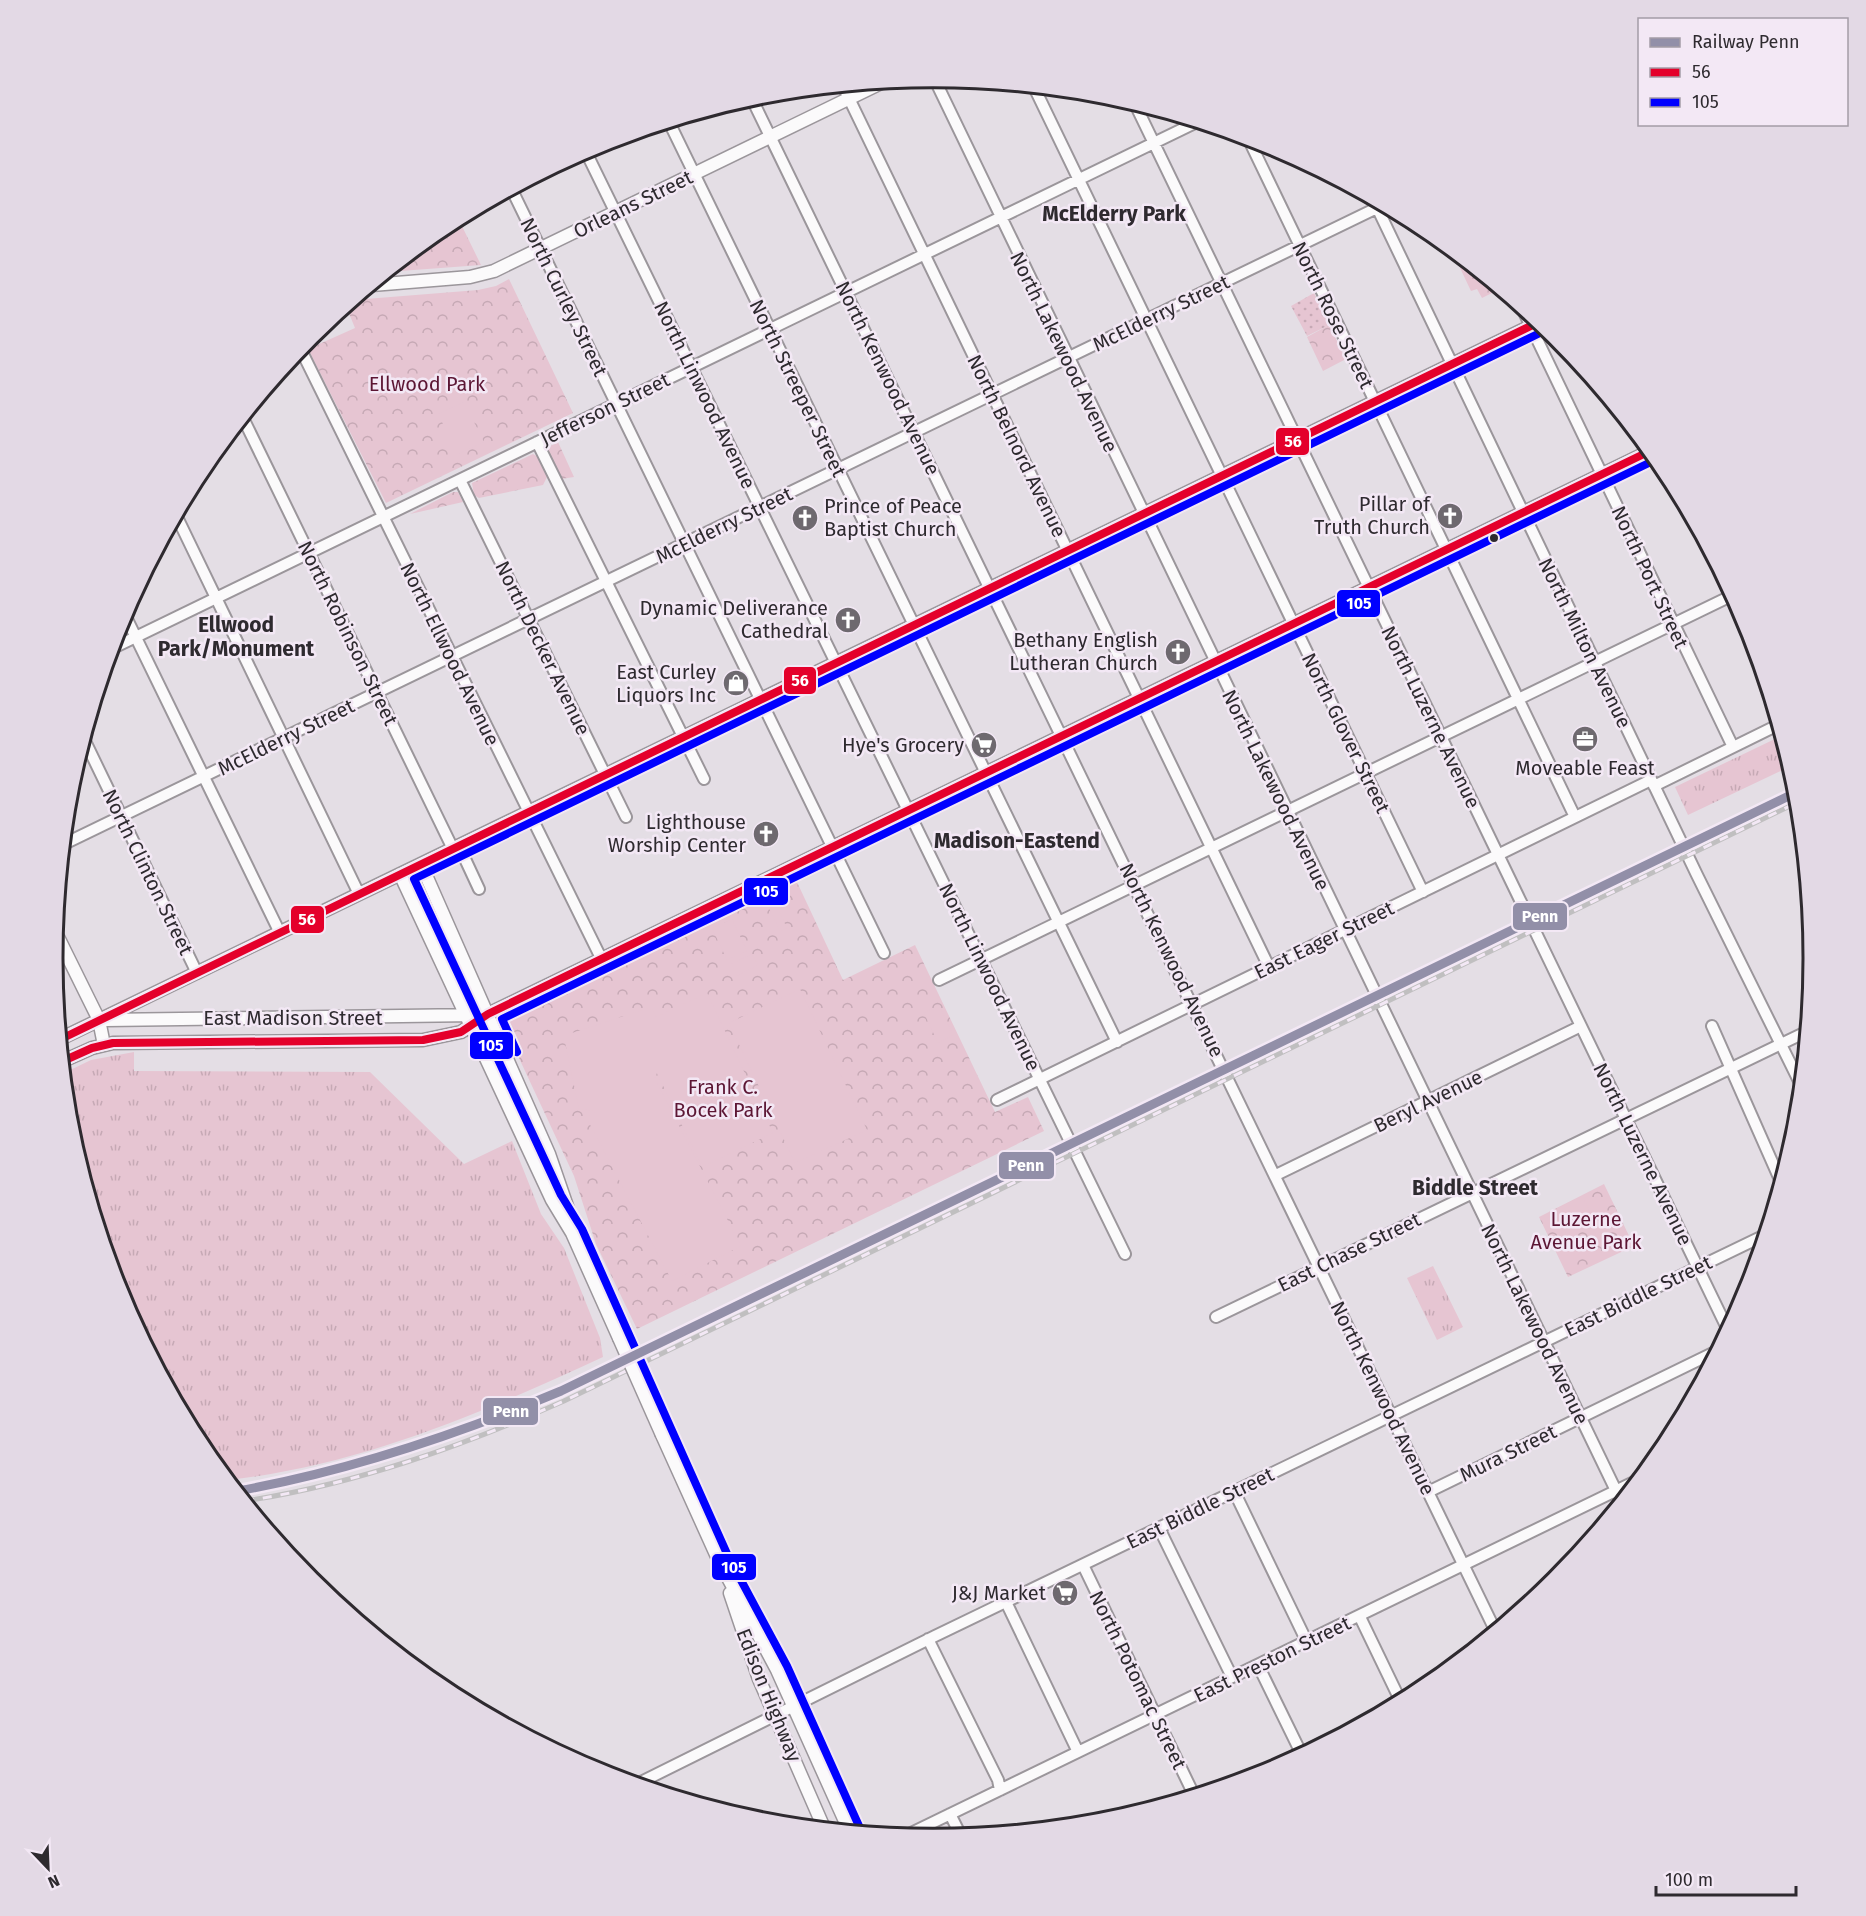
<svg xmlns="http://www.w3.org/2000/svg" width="1866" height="1916" font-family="'Fira Sans',sans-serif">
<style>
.grass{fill:url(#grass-tufts)}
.forest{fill:url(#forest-crowns)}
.garden{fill:url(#garden-dots)}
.pitch{fill:#e6c5d2}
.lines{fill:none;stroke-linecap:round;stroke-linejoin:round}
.minor-casing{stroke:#9b969b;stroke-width:14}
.major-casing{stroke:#9b969b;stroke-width:15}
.minor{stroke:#fbfafb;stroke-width:10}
.major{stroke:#fbfafb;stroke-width:12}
.rail-casing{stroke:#c0bfc0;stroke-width:5}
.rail{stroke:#f3e8f5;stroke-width:3;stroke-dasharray:9;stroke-linecap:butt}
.major-bridge-casing{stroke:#9b969b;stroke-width:15;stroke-linecap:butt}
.major-bridge{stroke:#fbfafb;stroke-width:12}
.bus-1-casing{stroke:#f3e8f5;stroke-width:12}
.bus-2-casing{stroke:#f3e8f5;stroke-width:12}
.bus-1{stroke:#e4002b;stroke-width:8}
.bus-2{stroke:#00f;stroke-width:8}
.rail-1-casing{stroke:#f3e8f5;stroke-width:14}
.rail-1{stroke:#928fa8;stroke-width:9}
.bus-dot{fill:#2e2a2f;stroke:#f3e8f5;stroke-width:2}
.labels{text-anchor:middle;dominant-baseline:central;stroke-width:5;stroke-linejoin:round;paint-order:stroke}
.street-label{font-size:20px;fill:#2e2a2f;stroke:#f3e8f5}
.park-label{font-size:20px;fill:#5c1634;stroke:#f3e8f5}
.poi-label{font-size:20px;fill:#2e2a2f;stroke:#f3e8f5;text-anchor:end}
.neighbourhood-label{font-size:21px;font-weight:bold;fill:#2e2a2f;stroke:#f3e8f5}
.rim{fill:none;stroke:#2e2a2f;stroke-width:3}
.line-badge{stroke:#f3e8f5;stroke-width:2}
.badge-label{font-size:16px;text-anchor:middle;font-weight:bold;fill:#fff}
</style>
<defs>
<pattern id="grass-tufts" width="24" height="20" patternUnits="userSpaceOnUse" patternTransform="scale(1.5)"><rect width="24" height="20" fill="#e6c5d2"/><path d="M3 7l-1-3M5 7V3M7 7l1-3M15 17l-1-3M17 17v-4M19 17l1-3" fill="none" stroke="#c6a9b5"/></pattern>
<pattern id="forest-crowns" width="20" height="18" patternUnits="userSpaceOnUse" patternTransform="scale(1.5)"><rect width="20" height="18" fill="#e6c5d2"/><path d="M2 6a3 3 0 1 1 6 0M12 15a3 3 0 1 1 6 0" fill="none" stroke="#c6a9b5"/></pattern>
<pattern id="garden-dots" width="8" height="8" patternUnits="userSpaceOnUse" patternTransform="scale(1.5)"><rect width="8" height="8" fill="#e6c5d2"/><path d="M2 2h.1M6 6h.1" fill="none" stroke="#c6a9b5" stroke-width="1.8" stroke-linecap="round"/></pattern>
</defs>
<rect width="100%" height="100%" fill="#e4dee5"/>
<!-- grass -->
<path class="grass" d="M1781,736L1791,766L1688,815L1675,787Z
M134,1052V1071L370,1072L464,1164L512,1141L541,1214L564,1248L600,1338L603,1357C481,1413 363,1465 228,1480L201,1447L119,1295L69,1129L64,1073L91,1060Z
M1433,1266L1463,1327L1437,1340L1407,1278Z"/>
<!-- forest -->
<path class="forest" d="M458,218L481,265L387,272L444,226Z
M1451,249L1500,289L1482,298L1477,289L1471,291Z
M509,279L573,413L386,503L308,349L355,328L346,306L353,300L478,290L496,286Z
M1329,325L1346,359L1323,371L1307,337Z
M558,442L574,477L561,479L548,451V447Z
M533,454L538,457L547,477L543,485L479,498L474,495L472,483Z
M453,492H458L463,502L410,514Z
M796,880L843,980L915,945L995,1112L1028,1097L1044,1131L637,1329L596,1244L574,1176L505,1028L508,1018Z
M1604,1184L1634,1246L1568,1277L1539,1217Z"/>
<!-- garden -->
<path class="garden" d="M1314,293L1329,325L1307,336L1291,306Z"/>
<!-- pitch -->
<path class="pitch" d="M464,402L484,442L458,454L438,414Z
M774,901L787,928L780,931L767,904Z
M732,919L747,951L727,960L712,928Z
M752,954L758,965L737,976L731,964Z
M800,989L867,1130L795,1163L729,1023Z
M707,993L773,1133L702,1167L657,1073L653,1082L656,1081L741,1246L672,1281L586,1117L596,1111L579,1109L565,1042L569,1034L651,1007L656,1017Z
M939,1005L953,1035L938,1043L924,1013Z
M1582,1196L1593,1217L1560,1233L1549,1212Z"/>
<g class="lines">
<defs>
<path id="minor" d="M934,78L1621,1501
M843,86L1269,967
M1034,87L1423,892
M751,97L1495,1630
M1135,104L1728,1330
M669,122L1117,1042
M1248,138L1575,817
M585,150L1125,1254
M512,190L884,953
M1373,199L1697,875L1801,1085
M1522,308L1733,747
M300,348L601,958
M243,418L453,849
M537,442L704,779
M460,480L626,817
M176,515L359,894
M124,613L280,933
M111,649L1197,122
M84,739L197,973
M1654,786L1778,725
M64,844L1383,205
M459,846L479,889
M939,980L1733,595
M1712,1026L1781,1182
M997,1100L1651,780
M1276,1175L1581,1026
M1216,1317L1806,1032
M1234,1491L1307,1642
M1428,1492L1717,1351
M1159,1528L1232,1677
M1083,1565L1194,1795
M1006,1602L1078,1752
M1360,1617L1401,1702
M928,1639L998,1780L1000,1790
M1258,1665L1302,1755
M637,1784L935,1636L1765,1235
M950,1814L961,1836
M905,1836L1638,1480"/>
<path id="major" d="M372,285L470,277L494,271L883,82
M421,864L549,1154L569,1212L572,1229
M400,874L552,1200L572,1233L619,1338
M55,931L99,1020L104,1045
M106,1020L475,1015
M60,1039L1539,322
M63,1061L92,1048L113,1043L423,1040L461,1032L488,1014L1650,451
M662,1435L719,1561L777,1670L849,1830
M730,1593L759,1679L824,1828"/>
</defs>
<!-- minor casing -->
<use href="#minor" class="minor-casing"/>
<!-- major casing -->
<use href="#major" class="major-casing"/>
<!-- minor -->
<use href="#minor" class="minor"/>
<!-- major -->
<use href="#major" class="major"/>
<defs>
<path id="rail" d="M245,1501C357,1484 462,1446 564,1401L1798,802"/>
</defs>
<!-- rail casing -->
<use href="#rail" class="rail-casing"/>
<!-- rail -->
<use href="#rail" class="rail"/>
<defs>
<path id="major-bridge" d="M619,1338L662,1435"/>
</defs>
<!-- major-bridge casing -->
<use href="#major-bridge" class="major-bridge-casing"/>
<!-- major-bridge -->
<use href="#major-bridge" class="major-bridge"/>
<defs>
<path id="bus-1" d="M61,1039L1539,322
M63,1061L92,1048L113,1043L423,1040L461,1032L488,1014L1650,451"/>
<path id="bus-2" d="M517,1052L502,1019L1655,460
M859,1826L787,1666L728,1556L582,1229L561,1195L414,879L1544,331"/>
</defs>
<!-- bus-1 casing -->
<use href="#bus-1" class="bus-1-casing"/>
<!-- bus-2 casing -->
<use href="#bus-2" class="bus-2-casing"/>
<!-- bus-1 -->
<use href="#bus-1" class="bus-1"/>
<!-- bus-2 -->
<use href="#bus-2" class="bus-2"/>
<defs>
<path id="rail-1" d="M237,1491C350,1471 456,1435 561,1391L1797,792"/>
</defs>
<!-- rail-1 casing -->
<use href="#rail-1" class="rail-1-casing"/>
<!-- rail-1 -->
<use href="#rail-1" class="rail-1"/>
</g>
<!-- icons -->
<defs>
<symbol id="church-disc" viewBox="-11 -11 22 22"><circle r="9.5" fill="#6e696f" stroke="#f3e8f5"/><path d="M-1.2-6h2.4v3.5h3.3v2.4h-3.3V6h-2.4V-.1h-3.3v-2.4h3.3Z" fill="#fff"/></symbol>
<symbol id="shop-disc" viewBox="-11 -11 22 22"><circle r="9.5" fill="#6e696f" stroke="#f3e8f5"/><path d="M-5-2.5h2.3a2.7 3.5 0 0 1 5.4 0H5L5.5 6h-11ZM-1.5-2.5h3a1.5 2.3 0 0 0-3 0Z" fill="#fff"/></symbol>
<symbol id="office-disc" viewBox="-11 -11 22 22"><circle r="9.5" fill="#6e696f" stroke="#f3e8f5"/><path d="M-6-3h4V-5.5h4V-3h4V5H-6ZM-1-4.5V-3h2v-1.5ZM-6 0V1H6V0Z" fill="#fff"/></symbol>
<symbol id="supermarket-disc" viewBox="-11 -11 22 22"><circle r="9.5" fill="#6e696f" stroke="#f3e8f5"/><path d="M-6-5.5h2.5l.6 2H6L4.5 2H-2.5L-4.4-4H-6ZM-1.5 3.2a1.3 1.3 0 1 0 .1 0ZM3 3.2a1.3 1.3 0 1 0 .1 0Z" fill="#fff"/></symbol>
</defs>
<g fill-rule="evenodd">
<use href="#church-disc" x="1435" y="501" width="30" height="30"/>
<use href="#church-disc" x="790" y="503" width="30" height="30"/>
<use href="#church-disc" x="833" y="605" width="30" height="30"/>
<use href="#church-disc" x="1163" y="637" width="30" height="30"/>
<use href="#shop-disc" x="721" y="668" width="30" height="30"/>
<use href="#office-disc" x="1570" y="724" width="30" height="30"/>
<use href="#supermarket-disc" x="969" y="730" width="30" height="30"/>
<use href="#church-disc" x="751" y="819" width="30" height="30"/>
<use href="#supermarket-disc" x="1050" y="1578" width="30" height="30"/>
</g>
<!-- markers -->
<circle class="bus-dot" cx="1494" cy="538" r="5"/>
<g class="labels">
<!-- street labels -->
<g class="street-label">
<text transform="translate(633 204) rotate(-26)">Orleans Street</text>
<text transform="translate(564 297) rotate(64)">North Curley Street</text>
<text transform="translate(1161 313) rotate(-26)">McElderry Street</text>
<text transform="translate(1333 315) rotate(64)">North Rose Street</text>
<text transform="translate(1064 352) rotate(64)">North Lakewood Avenue</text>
<text transform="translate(888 378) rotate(64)">North Kenwood Avenue</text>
<text transform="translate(798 388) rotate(64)">North Streeper Street</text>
<text transform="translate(705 395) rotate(64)">North Linwood Avenue</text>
<text transform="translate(605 409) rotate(-26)">Jefferson Street</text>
<text transform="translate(1017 446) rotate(64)">North Belnord Avenue</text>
<text transform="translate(724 525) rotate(-26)">McElderry Street</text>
<text transform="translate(1650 577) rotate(65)">North Port Street</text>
<text transform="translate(348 633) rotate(64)">North Robinson Street</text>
<text transform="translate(1585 643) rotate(64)">North Milton Avenue</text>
<text transform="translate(543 648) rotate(64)">North Decker Avenue</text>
<text transform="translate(450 654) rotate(64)">North Ellwood Avenue</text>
<text transform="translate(1431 717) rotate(64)">North Luzerne Avenue</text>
<text transform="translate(1346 733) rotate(64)">North Glover Street</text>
<text transform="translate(286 737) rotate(-26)">McElderry Street</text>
<text transform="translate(1276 790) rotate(64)">North Lakewood Avenue</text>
<text transform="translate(148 872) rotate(64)">North Clinton Street</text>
<text transform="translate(1324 940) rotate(-26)">East Eager Street</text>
<text transform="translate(1172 960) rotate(64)">North Kenwood Avenue</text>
<text transform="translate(990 977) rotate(64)">North Linwood Avenue</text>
<text x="293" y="1018">East Madison Street</text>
<text transform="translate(1428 1101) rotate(-26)">Beryl Avenue</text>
<text transform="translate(1643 1154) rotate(64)">North Luzerne Avenue</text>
<text transform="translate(1349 1252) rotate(-26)">East Chase Street</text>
<text transform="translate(1638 1296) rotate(-26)">East Biddle Street</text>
<text transform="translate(1535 1324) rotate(64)">North Lakewood Avenue</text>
<text transform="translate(1383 1398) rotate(64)">North Kenwood Avenue</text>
<text transform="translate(1508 1453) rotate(-26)">Mura Street</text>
<text transform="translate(1200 1508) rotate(-26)">East Biddle Street</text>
<text transform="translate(1272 1659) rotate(-26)">East Preston Street</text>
<text transform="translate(1138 1680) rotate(64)">North Potomac Street</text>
<text transform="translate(769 1695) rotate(68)">Edison Highway</text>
</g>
<!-- park labels -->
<g class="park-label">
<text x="427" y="384">Ellwood Park</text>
<text x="723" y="1087">Frank C.<tspan x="723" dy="23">Bocek Park</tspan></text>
<text x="1586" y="1219">Luzerne<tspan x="1586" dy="23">Avenue Park</tspan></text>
</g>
<!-- poi labels -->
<g class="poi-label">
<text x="1430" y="504">Pillar of<tspan x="1430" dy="23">Truth Church</tspan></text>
<text x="824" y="506" text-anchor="start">Prince of Peace<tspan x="824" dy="23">Baptist Church</tspan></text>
<text x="828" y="608">Dynamic Deliverance<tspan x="828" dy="23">Cathedral</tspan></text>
<text x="1158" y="640">Bethany English<tspan x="1158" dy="23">Lutheran Church</tspan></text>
<text x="716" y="672">East Curley<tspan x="716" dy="23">Liquors Inc</tspan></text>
<text x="964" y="745">Hye's Grocery</text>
<text x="1585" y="768" text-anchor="middle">Moveable Feast</text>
<text x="746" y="822">Lighthouse<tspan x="746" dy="23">Worship Center</tspan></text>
<text x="1046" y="1593">J&amp;J Market</text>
</g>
<!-- neighbourhood labels -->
<g class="neighbourhood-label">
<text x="1114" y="214">McElderry Park</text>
<text x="236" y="625">Ellwood<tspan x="236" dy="24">Park/Monument</tspan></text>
<text x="1017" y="841">Madison-Eastend</text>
<text x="1475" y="1188">Biddle Street</text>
</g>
</g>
<!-- crop -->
<path d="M0 0H1866V1916H0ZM63 958a870 870 0 1 1 1740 0a870 870 0 1 1-1740 0Z" fill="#e3d9e5" fill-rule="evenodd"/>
<path class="rim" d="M63 958a870 870 0 1 1 1740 0a870 870 0 1 1-1740 0Z"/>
<g class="line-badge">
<rect x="1275" y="427" width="35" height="29" rx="6" fill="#e4002b"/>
<rect x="1336" y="589" width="45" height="29" rx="6" fill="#00f"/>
<rect x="783" y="666" width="34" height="29" rx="6" fill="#e4002b"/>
<rect x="743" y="877" width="46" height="29" rx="6" fill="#00f"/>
<rect x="1512" y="902" width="56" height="29" rx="6" fill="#928fa8"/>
<rect x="290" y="905" width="35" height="29" rx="6" fill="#e4002b"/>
<rect x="469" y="1031" width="45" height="29" rx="6" fill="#00f"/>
<rect x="998" y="1151" width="57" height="29" rx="6" fill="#928fa8"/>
<rect x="482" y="1397" width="57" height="29" rx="6" fill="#928fa8"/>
<rect x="711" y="1553" width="46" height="28" rx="6" fill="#00f"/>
</g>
<g class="badge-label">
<text x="1293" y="447">56</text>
<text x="1359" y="609">105</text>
<text x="800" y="686">56</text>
<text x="766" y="897">105</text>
<text x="1540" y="922">Penn</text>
<text x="307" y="925">56</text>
<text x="491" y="1051">105</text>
<text x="1026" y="1171">Penn</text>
<text x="511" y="1417">Penn</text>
<text x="734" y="1573">105</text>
</g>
<!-- legend -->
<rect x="1638" y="18" width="210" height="108" fill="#f3e8f5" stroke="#a49ca6" stroke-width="1.5"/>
<rect x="1650" y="38" width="30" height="9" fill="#928fa8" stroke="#a49ca6" stroke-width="1.5"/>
<text x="1692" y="48" font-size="18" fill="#2e2a2f">Railway Penn</text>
<rect x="1650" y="68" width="30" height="9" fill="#e4002b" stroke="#a49ca6" stroke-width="1.5"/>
<text x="1692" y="78" font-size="18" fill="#2e2a2f">56</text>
<rect x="1650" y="98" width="30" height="9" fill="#0000ff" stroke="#a49ca6" stroke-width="1.5"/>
<text x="1692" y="108" font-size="18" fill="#2e2a2f">105</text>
<!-- north arrow -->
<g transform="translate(48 1868) rotate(157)" stroke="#f3e8f5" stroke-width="4.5" paint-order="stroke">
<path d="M0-4.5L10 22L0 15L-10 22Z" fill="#2e2a2f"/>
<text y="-9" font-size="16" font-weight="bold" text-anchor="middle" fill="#2e2a2f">N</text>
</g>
<!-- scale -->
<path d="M1656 1886v9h140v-9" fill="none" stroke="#2e2a2f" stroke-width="3"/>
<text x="1665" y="1886" font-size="18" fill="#2e2a2f" stroke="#f3e8f5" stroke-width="4.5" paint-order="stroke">100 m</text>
</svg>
